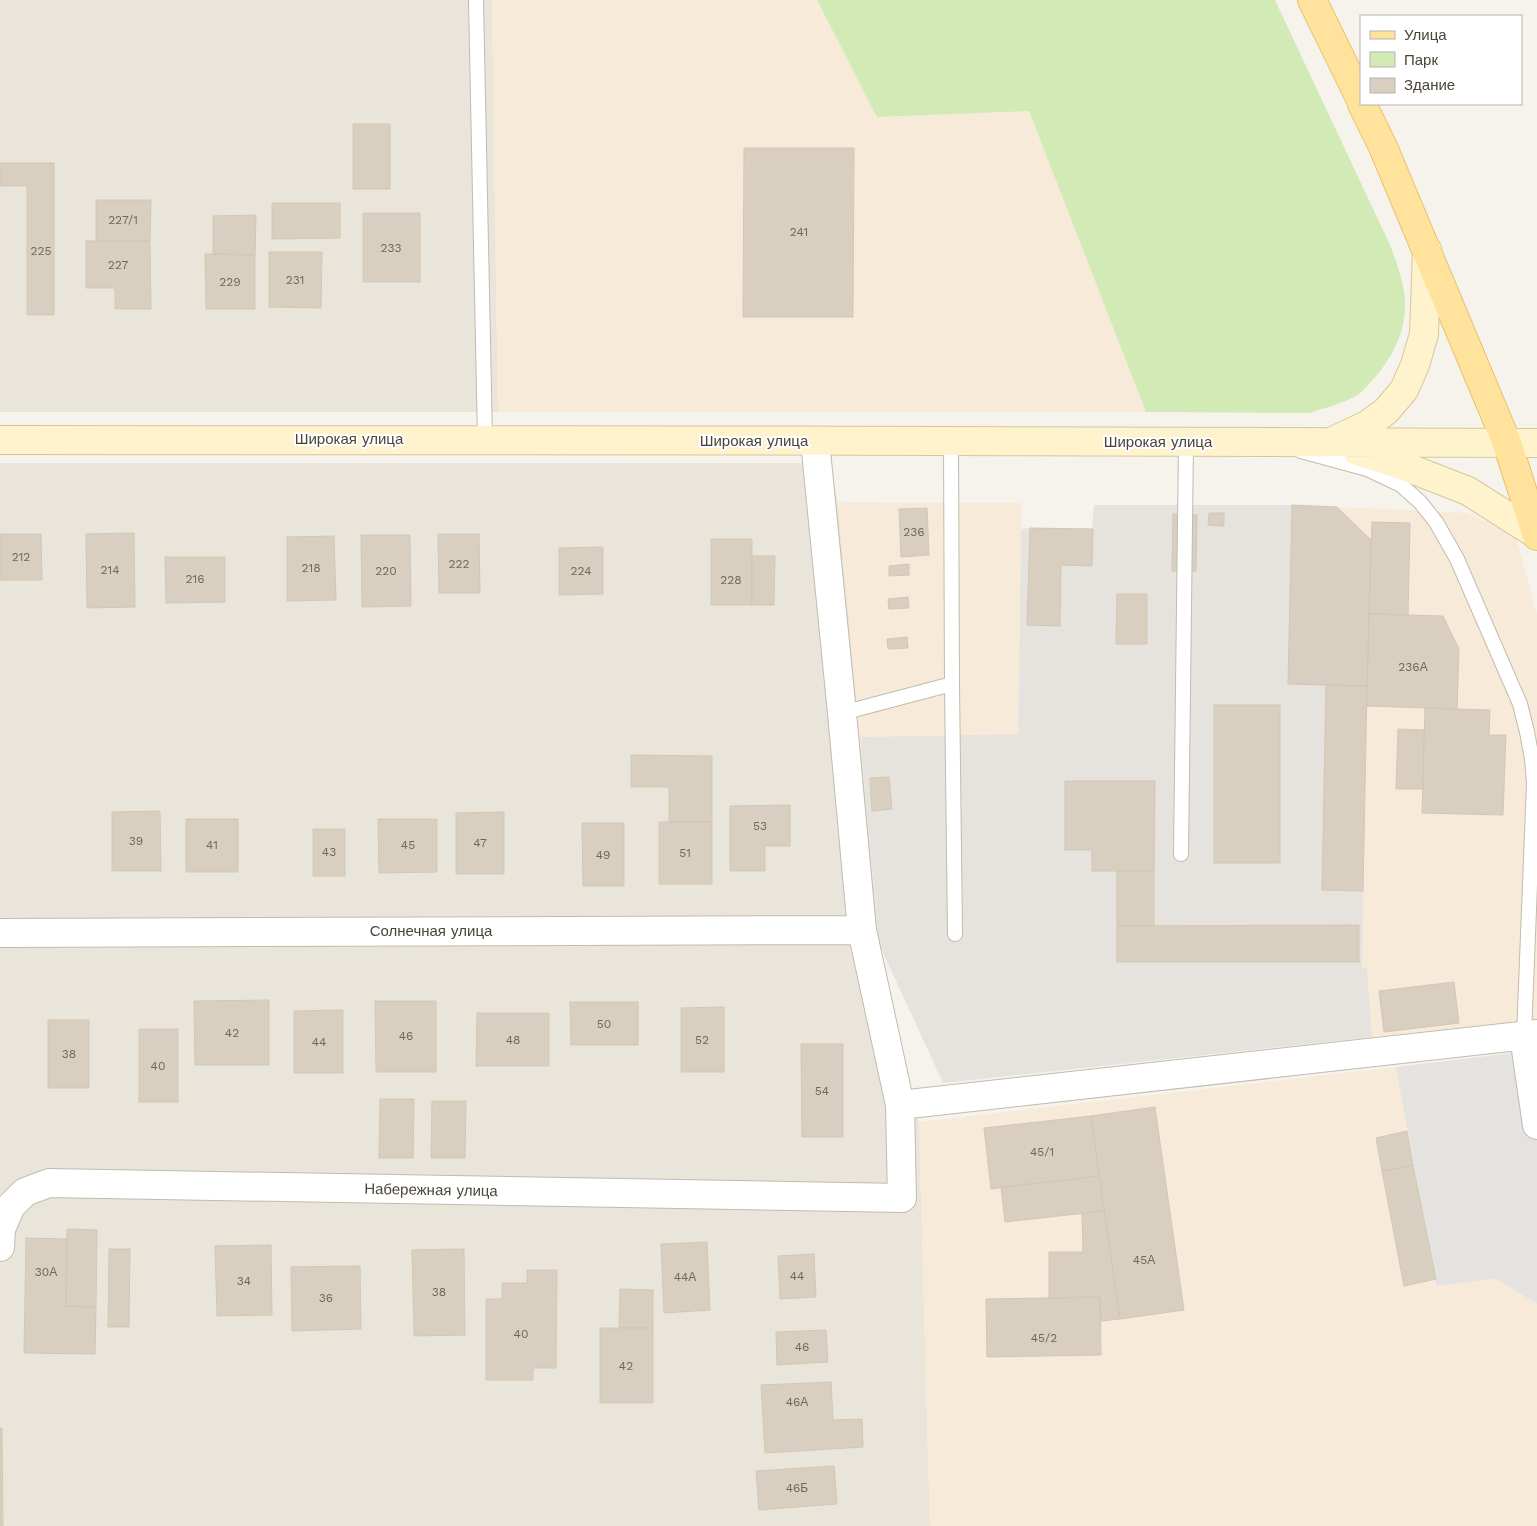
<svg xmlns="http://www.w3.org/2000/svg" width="1537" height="1526" font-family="'Work Sans',sans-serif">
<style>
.residential{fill:#eae5da}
.commercial{fill:#f7ead8}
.industrial{fill:#e6e2dd}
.green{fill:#d2eab5}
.parking{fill:#e5e3e0}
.building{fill:#d8cfc1;stroke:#d3c7b4}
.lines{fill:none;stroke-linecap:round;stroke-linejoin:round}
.lane-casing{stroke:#c2bbae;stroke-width:16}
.street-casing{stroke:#c2bbae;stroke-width:30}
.secondary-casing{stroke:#d6c79b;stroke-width:30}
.primary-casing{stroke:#e6c16a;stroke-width:30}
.lane{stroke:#fff;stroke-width:14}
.street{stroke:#fff;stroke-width:28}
.secondary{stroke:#fff3cd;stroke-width:28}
.primary{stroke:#ffe39c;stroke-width:28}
.labels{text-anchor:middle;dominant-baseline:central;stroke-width:4;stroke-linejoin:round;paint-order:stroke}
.number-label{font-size:12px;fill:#6e675b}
.street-label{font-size:15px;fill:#4b4439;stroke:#fff}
</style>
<rect width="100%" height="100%" fill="#f6f3ec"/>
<!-- residential -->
<path class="residential" d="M0,0H492L498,412H0Z
M0,463H829L838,503L879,944L919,1122L930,1526H0Z"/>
<!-- commercial -->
<path class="commercial" d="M492,0H817L877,117L1029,111L1146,412H498Z
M838,502L1021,503L1018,734L860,737Z
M1337,507L1467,513L1515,534L1537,614V1019L1372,1037L1367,969L1362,968L1367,686L1371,540Z
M1396,1067L1436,1286L1496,1279L1537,1304V1526H930L919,1122Z"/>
<!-- industrial -->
<path class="industrial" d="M1094,505H1292L1337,507L1371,540L1367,686L1362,968H1367L1372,1037L943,1083L879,944L860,737L1018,734L1021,529L1030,528L1092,529Z"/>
<!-- green -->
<path class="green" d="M817,0H1275L1390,245C1397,264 1405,284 1405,304C1406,335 1388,365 1367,386C1364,389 1360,394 1356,396C1341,404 1325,408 1309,413L1146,412L1029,111L877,117Z"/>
<!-- parking -->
<path class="parking" d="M1537,1050V1304L1496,1279L1436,1286L1396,1067Z"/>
<!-- building -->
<path class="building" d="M353,124H390V189H353Z
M744,148H854L853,317H743Z
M0,163H54V315H27V186H0Z
M96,200H151L150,241H96Z
M272,203H340V238L272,239Z
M363,213H420V282H363Z
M256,215L255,255L213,254V216Z
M86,241H150L151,309H115V288H86Z
M269,252H322L321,308L269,307Z
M205,254L255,255V309H206Z
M1292,505L1337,507L1371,540L1367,686L1288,684Z
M927,508L929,555L901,557L899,509Z
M1209,513H1224V526L1208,525Z
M1173,514L1197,515L1196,571H1172Z
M1372,522L1410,523L1408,615L1369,614Z
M1030,528L1093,529L1092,566L1061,565L1060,626L1027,625Z
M134,533L135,607L87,608L86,534Z
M0,534H41L42,580H0Z
M438,534H479L480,593H439Z
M361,535H410L411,606L362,607Z
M334,536L336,600L287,601V537Z
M711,539H752V605H711Z
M603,547V594L559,595V548Z
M751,556H775L774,605H752Z
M165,557H225V602L166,603Z
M909,564V575L889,576V566Z
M1117,594H1147V644H1116Z
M908,597L909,608L889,609L888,599Z
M1369,614L1443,616L1459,649L1457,709L1367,706Z
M907,637L908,648L888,649L887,639Z
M1326,685L1367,686L1363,891L1322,890Z
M1214,705H1280V863H1214Z
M1425,708L1490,710L1489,735H1506L1503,815L1422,813Z
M1398,729L1424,730L1423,789H1396Z
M631,755L712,756V822H669V787H631Z
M889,777L892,809L872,811L870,778Z
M1065,781H1155L1154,871H1092V850H1065Z
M790,805V846H765V871H730V806Z
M160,811L161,871H112V812Z
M504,812V874H456V813Z
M186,819H238V872H186Z
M378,819H437V872L379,873Z
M659,822H712V884H659Z
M582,823H624V886H583Z
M313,829H345V876H313Z
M1117,871H1154V926H1117Z
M1359,925V962H1117V926Z
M1454,982L1459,1023L1384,1032L1379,991Z
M269,1000V1065H195L194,1001Z
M375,1001H436V1072H376Z
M570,1002H638V1045H571Z
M724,1007V1072H681V1008Z
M343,1010V1073H294V1011Z
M477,1013H549V1066H476Z
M48,1020H89V1088H48Z
M139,1029H178V1102H139Z
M801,1044H843V1137H802Z
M380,1099H414L413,1158H379Z
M432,1101H466L465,1158H431Z
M1155,1107L1184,1310L1120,1319L1091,1116Z
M1091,1116L1099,1176L991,1189L984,1128Z
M1407,1131L1413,1165L1382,1171L1376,1138Z
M1413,1165L1436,1279L1404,1286L1382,1171Z
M1099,1176L1104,1211L1005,1222L1001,1187Z
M1104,1211L1120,1319L1101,1321L1100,1297L1049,1298V1252H1083L1082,1213Z
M67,1229L97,1230L96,1307L66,1306Z
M26,1238L67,1239L66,1306L96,1307L95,1354L24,1353Z
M707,1242L710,1310L664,1313L661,1244Z
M271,1245L272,1315L217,1316L215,1246Z
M109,1249H130L129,1327H108Z
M464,1249L465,1335L414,1336L412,1250Z
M814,1254L816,1297L780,1299L778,1256Z
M360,1266L361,1329L292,1331L291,1267Z
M527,1270H557L556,1368H533V1380H486V1299H502V1283H527Z
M620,1289L653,1290V1328H619Z
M1100,1297L1101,1355L987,1357L986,1299Z
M600,1328H653V1403H600Z
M826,1330L828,1362L777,1365L776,1332Z
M831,1382L833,1420L862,1419L863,1447L765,1453L761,1385Z
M0,1428H2L3,1526H0Z
M834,1466L837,1504L759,1510L756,1471Z"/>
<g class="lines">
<defs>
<path id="lane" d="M476,0L485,439
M1301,451L1367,469L1401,485L1420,502L1436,522L1457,559L1520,704L1527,732L1532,759L1534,783L1524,1036
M952,684L955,934
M842,713L952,684L951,441
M1181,854L1186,442"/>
<path id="street" d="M0,933L862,930
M1524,1036L1537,1125
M900,1105L1537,1034
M0,1247L1,1229L11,1206L25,1192L49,1183L902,1198L900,1105L862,930L842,713L815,441"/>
<path id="secondary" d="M0,440C512,439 1025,441 1537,443
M1335,440L1367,425L1386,411L1404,390L1415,365L1424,334L1427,250
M1357,451L1404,466L1468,491L1536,534"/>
<path id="primary" d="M1312,0L1361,100
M1362,104L1383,147L1507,443L1537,536"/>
</defs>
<!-- lane casing -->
<use href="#lane" class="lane-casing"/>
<!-- street casing -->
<use href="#street" class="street-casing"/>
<!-- secondary casing -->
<use href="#secondary" class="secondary-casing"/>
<!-- primary casing -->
<use href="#primary" class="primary-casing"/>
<!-- lane -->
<use href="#lane" class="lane"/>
<!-- street -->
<use href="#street" class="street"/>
<!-- secondary -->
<use href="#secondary" class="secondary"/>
<!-- primary -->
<use href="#primary" class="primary"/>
</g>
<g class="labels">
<!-- number labels -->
<g class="number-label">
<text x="123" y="220">227/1</text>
<text x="799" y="232">241</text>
<text x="391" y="248">233</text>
<text x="41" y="251">225</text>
<text x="118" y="265">227</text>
<text x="295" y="280">231</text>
<text x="230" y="282">229</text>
<text x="914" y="532">236</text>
<text x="21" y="557">212</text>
<text x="459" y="564">222</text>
<text x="311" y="568">218</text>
<text x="110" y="570">214</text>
<text x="386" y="571">220</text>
<text x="581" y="571">224</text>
<text x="195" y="579">216</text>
<text x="731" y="580">228</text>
<text x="1413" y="667">236А</text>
<text x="760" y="826">53</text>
<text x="136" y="841">39</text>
<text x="480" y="843">47</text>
<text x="212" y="845">41</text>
<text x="408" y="845">45</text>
<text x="329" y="852">43</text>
<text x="685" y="853">51</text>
<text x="603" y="855">49</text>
<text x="604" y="1024">50</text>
<text x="232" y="1033">42</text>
<text x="406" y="1036">46</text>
<text x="513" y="1040">48</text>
<text x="702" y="1040">52</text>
<text x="319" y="1042">44</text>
<text x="69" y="1054">38</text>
<text x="158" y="1066">40</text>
<text x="822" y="1091">54</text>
<text x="1042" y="1152">45/1</text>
<text x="1144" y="1260">45А</text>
<text x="46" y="1272">30А</text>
<text x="797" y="1276">44</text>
<text x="685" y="1277">44А</text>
<text x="244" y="1281">34</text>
<text x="439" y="1292">38</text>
<text x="326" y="1298">36</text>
<text x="521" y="1334">40</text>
<text x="1044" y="1338">45/2</text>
<text x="802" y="1347">46</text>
<text x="626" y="1366">42</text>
<text x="797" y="1402">46А</text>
<text x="797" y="1488">46Б</text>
</g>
<!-- street labels -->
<g class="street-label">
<text x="349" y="439">Широкая улица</text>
<text x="754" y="441">Широкая улица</text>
<text x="1158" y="442">Широкая улица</text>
<text x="431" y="931">Солнечная улица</text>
<text transform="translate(431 1190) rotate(1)">Набережная улица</text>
</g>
</g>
<!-- legend -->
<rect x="1360" y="15" width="162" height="90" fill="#ffffff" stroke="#b7b4b0"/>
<rect x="1370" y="31" width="25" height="8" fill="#ffe39c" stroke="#b7b4b0"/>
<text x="1404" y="40" font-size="15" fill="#4b4439">Улица</text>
<rect x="1370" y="52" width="25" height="15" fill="#d2eab5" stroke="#b7b4b0"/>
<text x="1404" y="65" font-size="15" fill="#4b4439">Парк</text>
<rect x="1370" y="78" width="25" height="15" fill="#d8cfc1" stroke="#b7b4b0"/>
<text x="1404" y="90" font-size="15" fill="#4b4439">Здание</text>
</svg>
